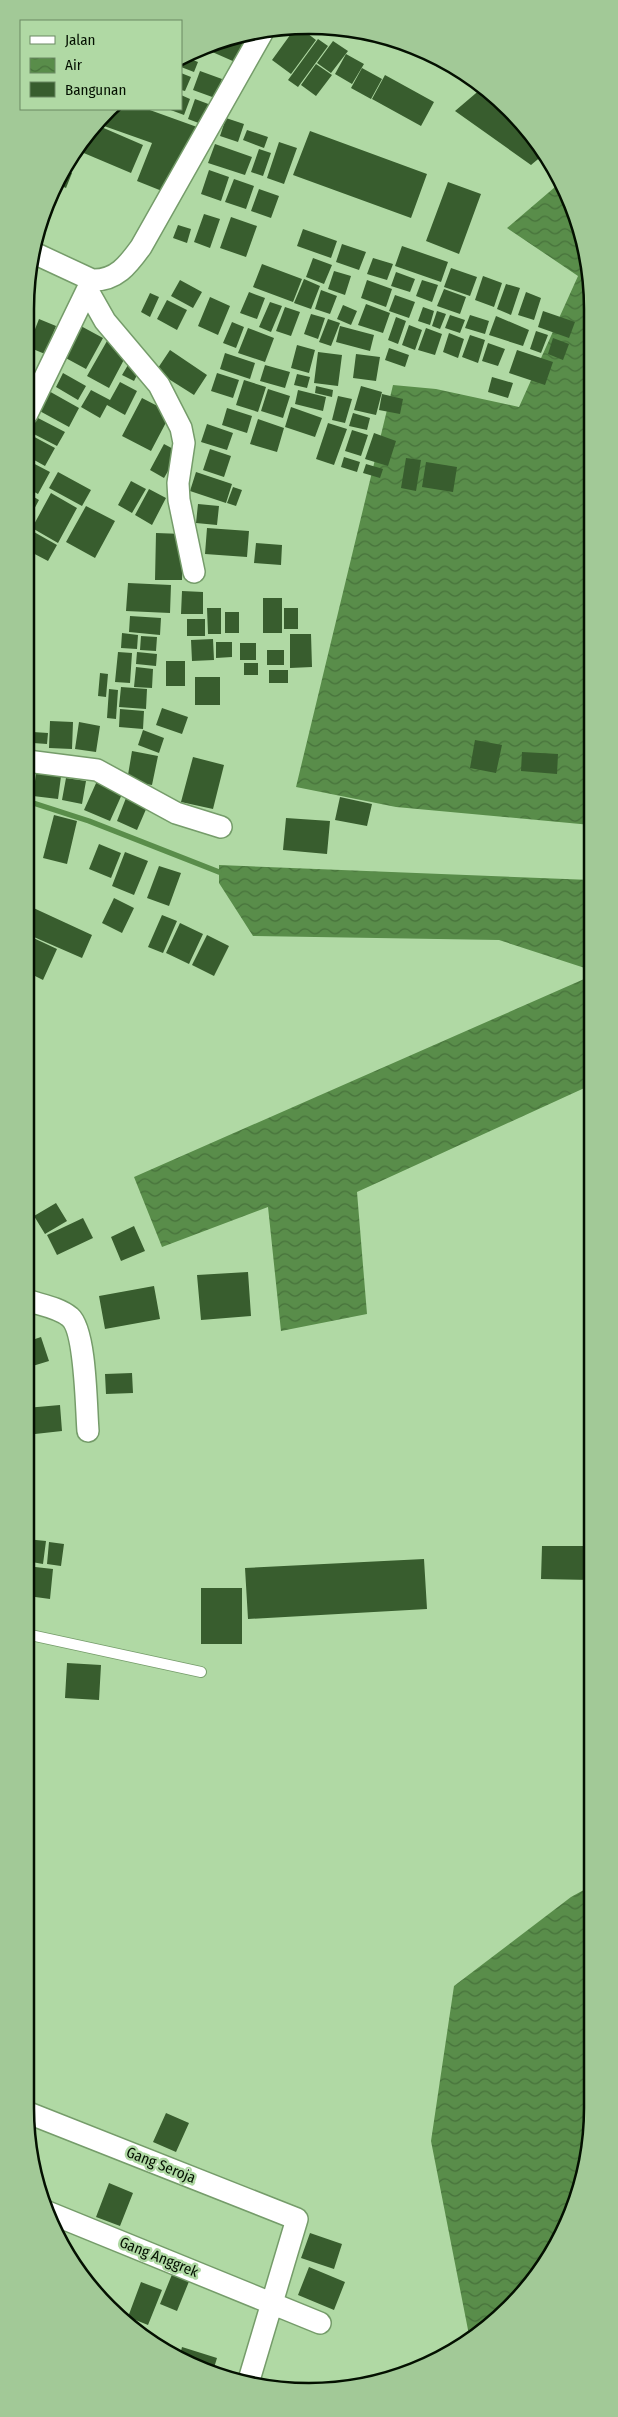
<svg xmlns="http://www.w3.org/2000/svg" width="618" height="2417" font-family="'Fira Sans Condensed',sans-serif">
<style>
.water{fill:url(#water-waves)}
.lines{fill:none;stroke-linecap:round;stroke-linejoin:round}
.stream{stroke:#598d4a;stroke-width:5.5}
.building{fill:#385d2e}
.lane-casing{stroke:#759c6a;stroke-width:12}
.street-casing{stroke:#759c6a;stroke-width:24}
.lane{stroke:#fff;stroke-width:10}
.street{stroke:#fff;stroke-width:21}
.labels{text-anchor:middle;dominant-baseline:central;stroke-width:5;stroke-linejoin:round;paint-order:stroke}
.street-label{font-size:15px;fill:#041001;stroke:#b0d9a4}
.rim{fill:none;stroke:#041001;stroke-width:2.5}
</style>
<defs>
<pattern id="water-waves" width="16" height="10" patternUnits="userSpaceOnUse" patternTransform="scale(1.25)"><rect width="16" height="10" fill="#598d4a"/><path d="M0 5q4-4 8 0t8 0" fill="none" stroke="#47723b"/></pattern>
</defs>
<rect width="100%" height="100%" fill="#b0d9a4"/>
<!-- water -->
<path class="water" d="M562,181L591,272V825L396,807L296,787L393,385L436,389L519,407L578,276L507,228Z
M219,865L591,880V970L499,940L253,936L219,883Z
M591,976V1085L357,1192L367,1314L281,1331L268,1207L162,1247L134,1177Z
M591,1886V2145L555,2250L482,2333L470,2340L431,2141L454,1986L571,1897Z"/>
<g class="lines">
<!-- stream -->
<path class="stream" d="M27,801L89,821L219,872"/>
</g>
<!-- building -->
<path class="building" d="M303,30L316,40L291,74L272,60L293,31Z
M231,37L243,43L235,62L210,51L212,46Z
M318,39L328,46L298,87L288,80Z
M333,41L348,51L331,73L317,63Z
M346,54L364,64L352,84L335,74Z
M188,58L198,62L194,72L181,67V61Z
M316,64L332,75L316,96L301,85Z
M362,68L382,79L371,99L351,88Z
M200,71L222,79L215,98L193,90Z
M181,73L191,77L185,91L181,90Z
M385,75L434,102L421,126L372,99Z
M482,88L510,108L543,155L531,165L455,111Z
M181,95L190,99L184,115L168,109H181Z
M195,99L211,105L204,125L188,119Z
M114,109H147L197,127L186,156L181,154L167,193L137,181L152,143L104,126L107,117Z
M226,118L244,124L238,142L220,136Z
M99,126L143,145L131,173L79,151Z
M247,130L268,137L264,148L243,140Z
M310,131L427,174L411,218L293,175Z
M279,142L297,148L284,184L267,178Z
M215,144L252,157L245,175L208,163Z
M259,149L271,153L263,176L251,172Z
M62,170L72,173L66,188L57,184Z
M209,170L229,177L221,201L201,194Z
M234,179L254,186L246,209L225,202Z
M448,182L481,194L459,254L426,241Z
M259,189L279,196L271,218L251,211Z
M204,214L220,219L210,248L194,242Z
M231,217L257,226L246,257L220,248Z
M178,225L191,229L187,243L173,238Z
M303,229L337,241L331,258L297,246Z
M342,244L366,252L359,270L336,262Z
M402,246L448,262L441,282L395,266Z
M313,258L332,265L324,284L306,277Z
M373,258L393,264L387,280L367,274Z
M262,264L302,279L293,302L253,287Z
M451,268L477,277L470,296L444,287Z
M334,271L351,276L345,295L328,289Z
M396,272L415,279L410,292L391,286Z
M483,276L502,283L494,307L475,300Z
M304,279L320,286L311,309L294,303Z
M180,280L202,292L193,308L171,296Z
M367,280L392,289L386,307L361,298Z
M422,280L438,285L432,302L416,296Z
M506,284L520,288L511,315L497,309Z
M444,289L466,297L460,314L437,306Z
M321,290L337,296L330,314L315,309Z
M249,292L265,298L257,319L240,313Z
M526,292L541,298L534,320L518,315Z
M150,293L159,297L150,317L141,312Z
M395,295L415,302L409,318L389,311Z
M210,297L230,306L218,335L198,326Z
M167,300L187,310L177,330L157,319Z
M270,302L282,306L271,332L259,327Z
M366,304L390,313L383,333L358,325Z
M343,305L357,311L351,325L337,319Z
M285,307L300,312L291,336L276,331Z
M423,307L434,311L430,325L418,321Z
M437,311L446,314L440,329L432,326Z
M543,311L575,322L569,338L538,327Z
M311,314L325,318L318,339L304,334Z
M450,315L465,320L460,333L445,328Z
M470,315L489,321L485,334L465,328Z
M496,316L529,330L523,346L489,335Z
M396,317L406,321L398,344L388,340Z
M27,318L35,321L27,338Z
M39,319L56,326L45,354L28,347Z
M328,319L340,323L331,346L319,342Z
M232,322L244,327L236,348L223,343Z
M79,325L103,338L86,369L62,356Z
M409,325L422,330L415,350L402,345Z
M340,326L374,335L370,351L336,342Z
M248,328L274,338L265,362L238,353Z
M426,328L442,334L435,355L418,350Z
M536,331L548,335L541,353L530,349Z
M449,333L464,339L458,358L443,352Z
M470,335L485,340L478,363L462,357Z
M553,338L569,344L563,360L548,354Z
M107,341L128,352L109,388L87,376Z
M488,343L505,349L498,366L482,361Z
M297,345L315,350L309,373L291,368Z
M389,348L409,355L405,367L385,360Z
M170,350L207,375L194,395L156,371Z
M517,350L553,362L545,385L509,373Z
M318,352L342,355L338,386L314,383Z
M225,353L255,363L250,379L220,369Z
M356,354L380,357L376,381L353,378Z
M128,365L139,371L134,381L122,375Z
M265,365L290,372L285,388L260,381Z
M63,373L86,386L78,400L56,387Z
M217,373L239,380L233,398L211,391Z
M297,374L310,377L307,388L294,385Z
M492,377L513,383L508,398L488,392Z
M244,380L266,387L258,412L236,405Z
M120,382L137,391L125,415L107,405L100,418L81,407L91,390L110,400Z
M316,386L333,390L332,397L315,393Z
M361,386L382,392L376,415L354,410Z
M268,389L290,396L283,418L261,411Z
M47,390L79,408L69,427L36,409Z
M298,390L326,397L323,411L295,404Z
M382,394L403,399L400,414L379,410Z
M338,396L352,399L345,423L332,420Z
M142,398L171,413L151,451L122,436Z
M291,407L322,418L315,437L285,427Z
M227,408L252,416L247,433L222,425Z
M353,413L370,418L367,430L349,426Z
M36,417L65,432L57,446L28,431Z
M258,419L284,428L277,452L250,444Z
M328,423L347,429L334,465L316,459Z
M207,424L233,433L227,450L201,442Z
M352,430L368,435L361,456L345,451Z
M27,433L55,448L45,466L27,456Z
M374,433L396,441L388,466L365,459Z
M164,444L179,452L164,478L150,470Z
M210,449L231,456L224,477L203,470Z
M344,457L360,462L357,472L341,467Z
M406,458L421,460L416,491L401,488Z
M27,460L50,472L38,494L27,488Z
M426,462L457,467L453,492L422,487Z
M366,464L383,469L380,478L363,473Z
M58,472L91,490L82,506L49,488Z
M196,472L232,484L226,503L190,491Z
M131,481L146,489L132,513L118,505Z
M233,487L242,490L236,506L227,503Z
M149,489L166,498L152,525L135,515Z
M27,493L39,500L31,515L27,514Z
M51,493L77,508L58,543L32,528Z
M198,504L219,506L217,525L196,523Z
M86,506L115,521L95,558L66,542Z
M207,528L249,531L247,557L205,554Z
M34,532L57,545L48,561L27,550V544Z
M156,533L183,534L182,580H155Z
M256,543L282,545L281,565L254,563Z
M128,583L171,585L170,613L126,611Z
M182,591L203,592V614H181Z
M263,598H282V633H263Z
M207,608H221V634H208Z
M284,608H298V629H284Z
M225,612H239V633H225Z
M130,616L161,618L160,635L129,632Z
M187,619H205V636H187Z
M122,633L138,635L137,649L121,648Z
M290,634H311L312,667L290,668Z
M141,636L157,637L156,651L140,650Z
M213,639L214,660L192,661L191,640Z
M216,642H232V657L216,658Z
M240,643H256V660H240Z
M267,650H284V665H267Z
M118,652L132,653L130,683L115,682Z
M137,652L157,654L156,666L136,664Z
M166,661H185V686H166Z
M244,663H258V675H244Z
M136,667L153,669L152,688L134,687Z
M269,670H288V683H269Z
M100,673L108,674L106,697L98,696Z
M195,677H220V705H195Z
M121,687L147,689L146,709L119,707Z
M109,689L118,690L116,719L107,718Z
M162,708L188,717L182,734L156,725Z
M120,709L144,711L143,729L119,727Z
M50,721L73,722L72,749L49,748Z
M79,722L100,726L96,752L75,749Z
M143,730L164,738L159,753L138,745Z
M33,732L48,733L47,744L33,743Z
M475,740L502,745L496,773L470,768Z
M132,751L158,756L152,785L127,781Z
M522,752L558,754L557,774L521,771Z
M193,757L224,765L213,809L181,802Z
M37,766L62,769L58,799L33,796Z
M66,778L86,781L82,804L62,800Z
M97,781L123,792L110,821L84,810Z
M340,797L372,804L367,826L335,820Z
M126,798L147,807L137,830L117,821Z
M54,815L77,821L67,864L43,858Z
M286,818L330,821L327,854L283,850Z
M99,844L121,853L111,878L89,869Z
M125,852L148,861L134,895L112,886Z
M159,866L181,873L169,906L147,898Z
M114,898L134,908L122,933L102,923Z
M27,905L92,935L82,958L27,934Z
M162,915L177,921L163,953L148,947Z
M180,923L203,934L189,964L166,953Z
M27,935L57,949L43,980L27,972Z
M207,935L229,946L214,976L192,965Z
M56,1203L67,1221L45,1234L34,1216Z
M83,1218L93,1238L57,1255L47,1235Z
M134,1226L145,1251L121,1261L111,1237Z
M248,1272L251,1316L201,1320L197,1275Z
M154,1286L160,1319L105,1329L99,1296Z
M41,1337L49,1361L26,1368V1342Z
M132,1373L133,1393L106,1394L105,1374Z
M60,1405L62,1431L26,1435V1408Z
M26,1460H29V1484H26Z
M26,1539L46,1541L43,1564L26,1561Z
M49,1542L64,1544L61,1566L47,1564Z
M542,1546H591V1580L541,1579Z
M424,1559L427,1609L248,1619L245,1568Z
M26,1566L53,1569L50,1599L28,1596L29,1583H26Z
M201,1588H242V1644H201Z
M67,1663L101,1665L99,1700L65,1698Z
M166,2113L189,2123L176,2152L153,2142Z
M109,2183L133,2193L120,2226L96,2217Z
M310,2233L342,2244L334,2269L301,2258Z
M309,2267L345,2282L334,2310L298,2295Z
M173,2272L190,2279L177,2311L160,2304Z
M141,2282L162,2290L148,2325L128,2317Z
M182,2347L217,2358L213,2371L183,2363L179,2359Z"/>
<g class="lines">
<defs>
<path id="lane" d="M26,1634L201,1672"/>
<path id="street" d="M92,280C116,281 128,265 141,247L262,33
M88,291L105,321L159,385L181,428L184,443L178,483L179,500L194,572
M27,414L92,280L34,253
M27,761L97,770L176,813L221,827
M26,1300C40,1305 58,1307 70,1317C86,1331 86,1407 88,1431
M26,2112L297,2219L249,2380
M45,2211L320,2323"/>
</defs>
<!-- lane casing -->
<use href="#lane" class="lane-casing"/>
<!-- street casing -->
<use href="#street" class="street-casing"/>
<!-- lane -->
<use href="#lane" class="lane"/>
<!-- street -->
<use href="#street" class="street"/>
</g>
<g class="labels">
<!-- street labels -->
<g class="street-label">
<text transform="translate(161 2165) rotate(22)">Gang Seroja</text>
<text transform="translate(159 2257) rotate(22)">Gang Anggrek</text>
</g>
</g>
<!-- crop -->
<path d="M0 0H618V2417H0ZM309 34H309A275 275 0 0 1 584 309V2108A275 275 0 0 1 309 2383H309A275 275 0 0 1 34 2108V309A275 275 0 0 1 309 34Z" fill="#a2c997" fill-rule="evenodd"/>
<path class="rim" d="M309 34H309A275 275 0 0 1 584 309V2108A275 275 0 0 1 309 2383H309A275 275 0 0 1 34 2108V309A275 275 0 0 1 309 34Z"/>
<!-- legend -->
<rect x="20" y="20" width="162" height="90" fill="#b0d9a4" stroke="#6b8963"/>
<rect x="30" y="36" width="25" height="8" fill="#ffffff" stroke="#6b8963"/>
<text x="65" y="45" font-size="15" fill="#041001">Jalan</text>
<rect x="30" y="58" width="25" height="15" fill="url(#water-waves)" stroke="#6b8963"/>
<text x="65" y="70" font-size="15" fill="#041001">Air</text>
<rect x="30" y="82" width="25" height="15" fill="#385d2e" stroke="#6b8963"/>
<text x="65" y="95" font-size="15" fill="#041001">Bangunan</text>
</svg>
